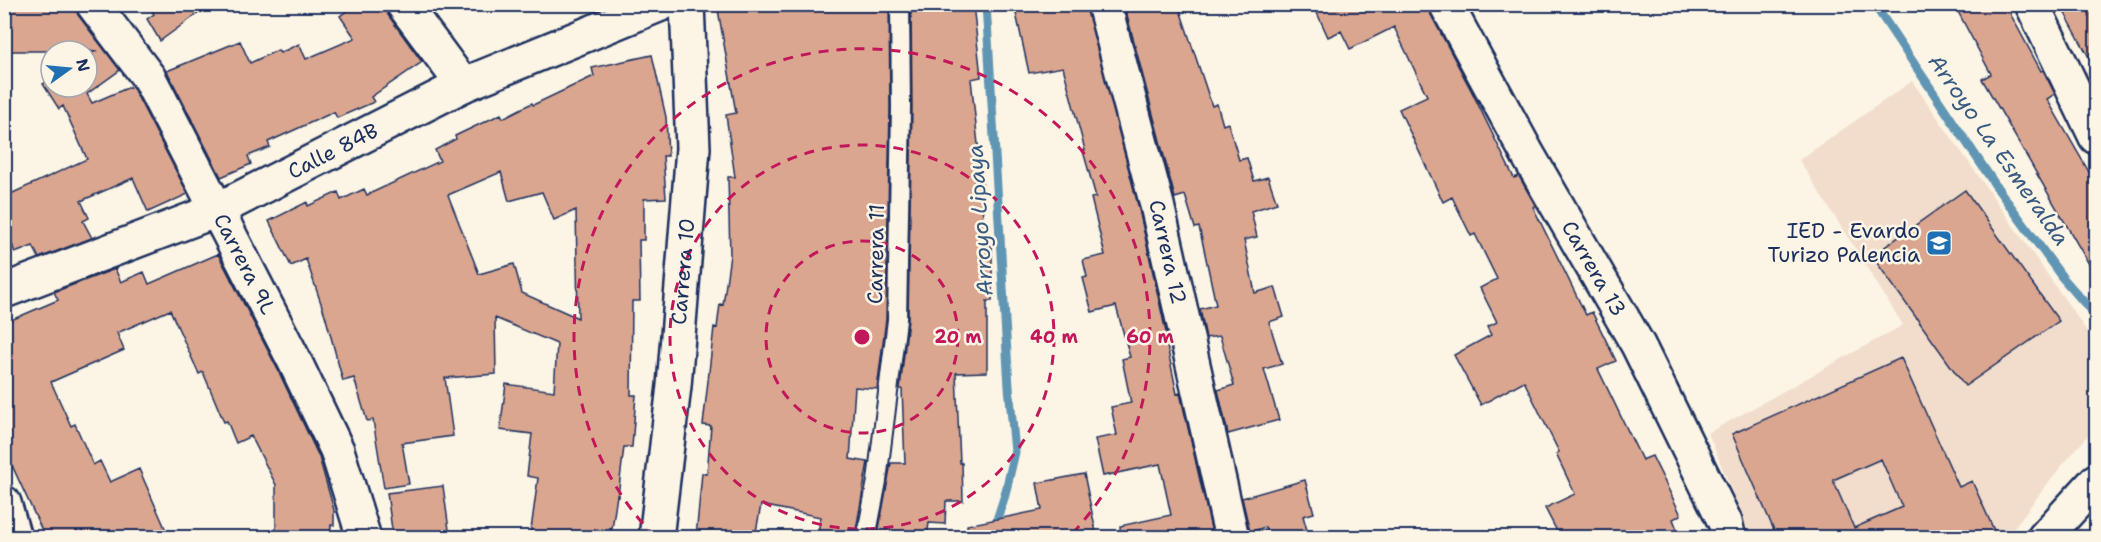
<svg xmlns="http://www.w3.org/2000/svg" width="2101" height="542" font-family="'Shantell Sans',sans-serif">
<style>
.built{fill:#f2ddcc}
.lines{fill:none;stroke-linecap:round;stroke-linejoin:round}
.stream{stroke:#6096b4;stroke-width:9}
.building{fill:#dba690;stroke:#1b2f5e;stroke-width:1.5;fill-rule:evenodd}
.lane-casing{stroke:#1b2f5e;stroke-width:22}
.street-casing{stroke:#1b2f5e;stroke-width:38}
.secondary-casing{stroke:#1b2f5e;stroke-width:38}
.lane{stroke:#fcf5e5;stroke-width:18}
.street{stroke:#fcf5e5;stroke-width:33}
.secondary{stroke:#fcf5e5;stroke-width:33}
.ring{fill:none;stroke:#c2185b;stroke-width:3;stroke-dasharray:10 8}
.labels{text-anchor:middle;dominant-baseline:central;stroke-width:5;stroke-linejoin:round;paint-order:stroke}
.street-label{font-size:21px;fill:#1b2f5e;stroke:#fcf5e5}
.poi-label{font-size:21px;fill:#1b2f5e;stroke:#fcf5e5;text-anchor:end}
.water-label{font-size:22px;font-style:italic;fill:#385a82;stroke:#fcf5e5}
.centre{fill:#c2185b;stroke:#fcf5e5;stroke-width:3}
.ring-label{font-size:18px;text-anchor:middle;font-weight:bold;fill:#c2185b;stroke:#fcf5e5;stroke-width:5;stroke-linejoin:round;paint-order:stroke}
</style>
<rect width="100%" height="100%" fill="#fcf5e5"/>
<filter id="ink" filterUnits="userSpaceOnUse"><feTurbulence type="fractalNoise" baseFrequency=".0167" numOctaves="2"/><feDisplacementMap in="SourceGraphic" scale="12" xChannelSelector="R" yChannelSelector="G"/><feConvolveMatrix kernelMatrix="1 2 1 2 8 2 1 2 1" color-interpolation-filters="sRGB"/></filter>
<g filter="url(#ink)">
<!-- built -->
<path class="built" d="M1912,81L2096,344V426L2055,474L2006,538L1751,537L1708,433L1903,325L1799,160Z"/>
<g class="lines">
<!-- stream -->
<path class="stream" d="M986,4L1009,387L1015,452L1005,495L991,538
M1874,4L1998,189L2062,277L2096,316"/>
</g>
<!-- building -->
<path class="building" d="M4,4H75L78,15L120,70L87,94L92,103L132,86L188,194L148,212L133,178L81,201L89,218L83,221L92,238L39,258L33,246L15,253L12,244L4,247V197L87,159L63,106L59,109L43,84L51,79V87H87V56L96,51H4Z
M148,4H211L160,41L147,19L154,14Z
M356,4H385L388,15L422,62L371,97L374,102L337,118L334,112L268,142L270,147L248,156L251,164L221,177L167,71L240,41L250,63L278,50L280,53L299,44L306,59L355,38L340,16Z
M717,4H889L890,108L886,319L877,389L855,387L850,459L868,462L856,530L853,537H817L821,517L761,505L755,537H696L702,473L707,474L711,426L703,425L709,372L714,327L717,328L720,304L723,305L730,255L728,177H735L726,115L736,113Z
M911,4H973L981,77L971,79L983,191L982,244L992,245V301H987V372L956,373L960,463H962L963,501H946L945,524L929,523L927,537H895L878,534L891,463H905L902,389H900L908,320L912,108Z
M1014,4H1086L1139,209L1169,346H1167L1177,394L1180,393L1213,537H1121L1120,526L1171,515L1160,464L1103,476L1095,439L1117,435L1111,407L1131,403L1122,359L1130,357L1116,306L1092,312L1083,278L1087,277L1083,260L1105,255L1091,198L1096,197L1083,151L1085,150L1063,67L1029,73Z
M1124,4H1178L1212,106L1217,104L1223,125L1228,123L1239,160L1247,158L1254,181L1268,177L1277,203L1251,211L1257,237L1244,240L1255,293L1275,287L1284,317L1269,322L1282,364L1264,369L1279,420L1228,434L1218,390L1234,385L1220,336L1206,338L1200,309L1216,305L1204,249L1199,227L1195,228L1185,195L1175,198Z
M1313,4H1427L1430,13L1471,90L1514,178L1519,176L1535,205L1533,207L1586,315L1592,312L1616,361L1598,369L1642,460L1652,456L1681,515L1673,519L1680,537H1560L1545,508L1575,494L1556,454L1559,452L1524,381L1481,405L1454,355L1491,335L1487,327L1497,322L1480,288L1497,279L1475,234L1471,236L1452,197L1443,202L1399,109L1427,96L1394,27L1350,49L1341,31L1328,37Z
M1954,4H2005L2041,71L2043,70L2055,94L2047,99L2097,186V278L1982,79L1991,74Z
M2060,4H2097V72Z
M652,55L666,117L668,156H663L666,198L644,199V240H639L640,301H632L631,395H636L632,447H624L618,496L617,495L612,529L610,528L609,537H530L538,478L527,476L532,434L500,430L506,384L554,391L557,344L495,318L496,374L445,378L453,436L402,443L409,484L384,488L373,420L367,421L354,378L343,381L325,315L306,259L291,266L269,221L307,202L308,206L338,192L341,200L364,189L367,195L440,161L435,150L456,139L455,136L501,114L503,118L532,103L533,105L594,76L592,68ZM501,172L509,201L542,192L554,220L576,210L578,318L522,293L514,264L479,274L448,195Z
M1965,190L2059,321L1965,386L1872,256Z
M218,254L277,368L319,457L334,510V525H331L330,537H276V485L251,436L236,443L227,421L224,422L203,372L199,374L170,310L117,333L124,350L51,382L71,426L75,424L93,465L100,461L110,482L139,469L169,537H45L4,448V323L58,300L54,292L115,269L121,282L144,272L149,284Z
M1901,358L1959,487L1972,481L1997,537H1777L1732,434ZM1881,459L1902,507L1854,528L1833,480Z
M1084,474L1097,537H968L967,525L1042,510L1037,483Z
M1305,480L1314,513L1303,516L1309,537H1268L1265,527L1250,532L1242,498Z
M443,486L450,537H393L387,493Z"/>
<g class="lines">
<defs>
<path id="lane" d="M866,538L877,481L897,320L901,108L900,4"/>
<g id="street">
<path id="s1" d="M93,4L149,78L294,360L337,450L364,538"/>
<path d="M403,4L463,85"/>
<path id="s2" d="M1104,4L1157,205L1232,538"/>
<path d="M2032,4L2096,137"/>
<path id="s3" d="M4,291L217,210L463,85L661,4"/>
<path d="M4,503L14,538"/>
<path id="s4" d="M656,538L674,386L693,148L687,4"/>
<path d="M2044,538L2096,481"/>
</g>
<g id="secondary">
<path id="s5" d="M1446,4L1528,155L1638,345L1725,522L1729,538"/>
</g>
</defs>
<!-- lane casing -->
<use href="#lane" class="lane-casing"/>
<!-- street casing -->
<use href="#street" class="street-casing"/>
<!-- secondary casing -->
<use href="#secondary" class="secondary-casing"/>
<!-- lane -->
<use href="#lane" class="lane"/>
<!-- street -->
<use href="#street" class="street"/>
<!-- secondary -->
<use href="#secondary" class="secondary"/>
</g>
</g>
<!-- distance rings -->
<g class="ring">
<circle cx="862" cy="337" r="96"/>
<circle cx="862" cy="337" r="192"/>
<path d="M655 537A288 288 0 1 1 1069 537"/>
</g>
<!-- icons -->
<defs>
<symbol id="school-square" viewBox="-11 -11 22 22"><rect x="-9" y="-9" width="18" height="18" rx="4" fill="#1f6fb2" stroke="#fcf5e5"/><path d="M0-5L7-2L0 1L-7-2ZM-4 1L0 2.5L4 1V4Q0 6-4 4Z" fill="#fff"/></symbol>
</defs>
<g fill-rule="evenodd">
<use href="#school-square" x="1924" y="228" width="30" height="30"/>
</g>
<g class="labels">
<!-- street labels -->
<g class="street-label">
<text stroke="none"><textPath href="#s3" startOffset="358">Calle 84B</textPath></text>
<text stroke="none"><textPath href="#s2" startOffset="256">Carrera 12</textPath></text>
<text transform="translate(876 254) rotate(-89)">Carrera 11</text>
<text stroke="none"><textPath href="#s1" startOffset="302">Carrera 9L</textPath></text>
<text stroke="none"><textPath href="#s5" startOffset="303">Carrera 13</textPath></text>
<text stroke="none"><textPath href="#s4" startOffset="268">Carrera 10</textPath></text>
</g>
<!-- poi labels -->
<g class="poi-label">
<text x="1920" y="231">IED - Evardo<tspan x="1920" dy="24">Turizo Palencia</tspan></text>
</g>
<!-- water labels -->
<g class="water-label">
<text transform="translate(1999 150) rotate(55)">Arroyo La Esmeralda</text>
<text transform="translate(980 220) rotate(-94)">Arroyo Lipaya</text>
</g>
</g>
<circle cx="862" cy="337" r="9" class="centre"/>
<g class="ring-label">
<text x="958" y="343">20 m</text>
<text x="1054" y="343">40 m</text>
<text x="1150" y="343">60 m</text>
</g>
<!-- margin -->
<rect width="2101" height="542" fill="none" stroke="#fcf5e5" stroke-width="24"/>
<rect x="12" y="12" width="2077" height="518" fill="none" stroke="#1b2f5e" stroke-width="2" filter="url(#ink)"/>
<!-- north arrow -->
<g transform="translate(69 69) rotate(75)"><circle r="28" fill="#fcf5e5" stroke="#a2a6af" stroke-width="1.5"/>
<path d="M0-4.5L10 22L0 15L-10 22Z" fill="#1f6fb2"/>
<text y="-9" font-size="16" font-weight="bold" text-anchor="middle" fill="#1b2f5e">N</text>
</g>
</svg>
